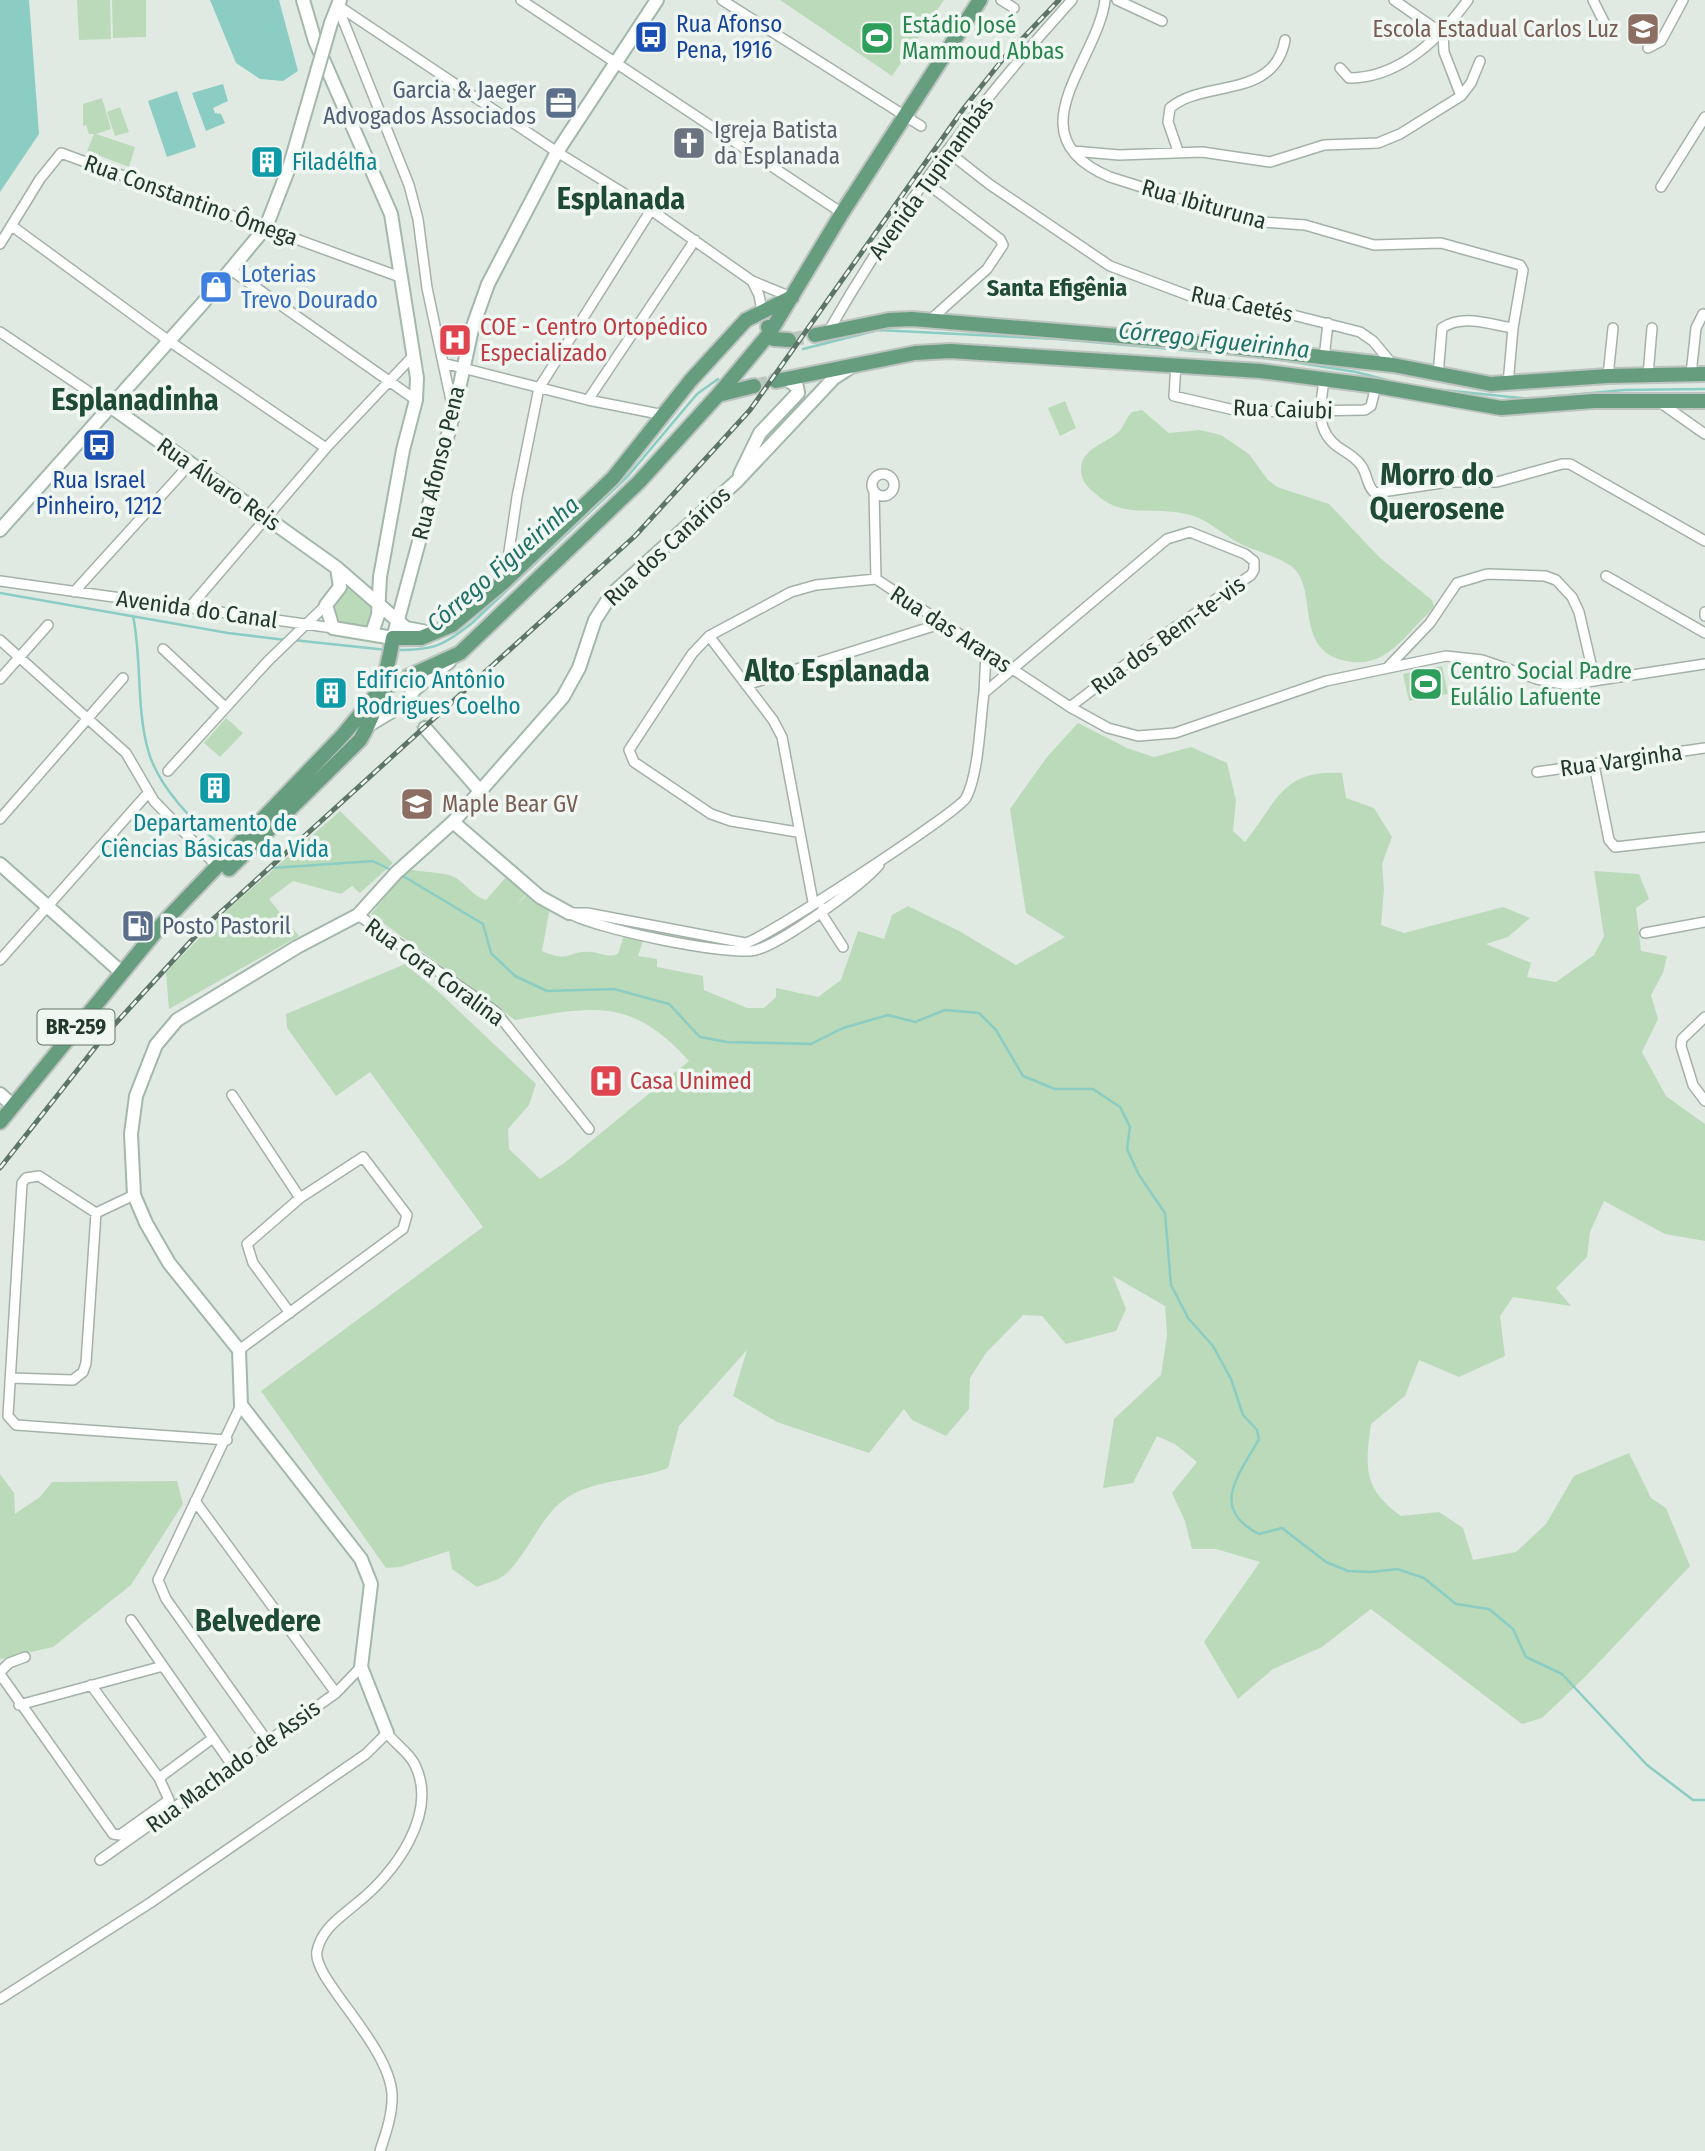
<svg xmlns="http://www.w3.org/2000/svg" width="1705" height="2151" font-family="'Fira Sans Condensed',sans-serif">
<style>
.green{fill:#bbdaba}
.water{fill:#8bccc3}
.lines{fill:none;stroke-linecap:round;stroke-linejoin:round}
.stream{stroke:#8bccc3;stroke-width:2.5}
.secondary-tunnel{stroke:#bac7be;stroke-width:12;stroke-dasharray:12 6;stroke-linecap:butt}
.primary-tunnel{stroke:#bac7be;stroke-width:14;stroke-dasharray:14 7;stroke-linecap:butt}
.street-casing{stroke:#a3b1a8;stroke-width:12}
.secondary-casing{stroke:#a2b8aa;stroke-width:16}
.primary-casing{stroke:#bdc4c0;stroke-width:18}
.street{stroke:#fff;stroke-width:9}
.secondary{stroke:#fff;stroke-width:12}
.primary{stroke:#679d7f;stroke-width:14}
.rail-casing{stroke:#5c7567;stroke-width:5}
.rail{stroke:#f0f7f2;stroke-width:2.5;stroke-dasharray:8;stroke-linecap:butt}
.secondary-bridge-casing{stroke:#a2b8aa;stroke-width:16;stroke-linecap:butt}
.secondary-bridge{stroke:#fff;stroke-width:12}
.labels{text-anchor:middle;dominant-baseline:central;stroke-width:7;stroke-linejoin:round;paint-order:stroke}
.shield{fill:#f0f7f2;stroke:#607267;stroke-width:2}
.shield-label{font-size:21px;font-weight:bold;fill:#22392c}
.transit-label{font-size:23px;fill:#164399;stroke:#f0f7f2;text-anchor:start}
.leisure-label{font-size:23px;fill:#27864d;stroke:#f0f7f2;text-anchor:start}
.education-label{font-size:23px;fill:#785e54;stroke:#f0f7f2;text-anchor:end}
.service-label{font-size:23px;fill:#4e5e75;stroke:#f0f7f2;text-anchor:end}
.worship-label{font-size:23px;fill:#5b616d;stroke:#f0f7f2;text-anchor:start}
.culture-label{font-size:23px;fill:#0d838f;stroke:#f0f7f2;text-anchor:start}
.street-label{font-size:23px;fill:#22392c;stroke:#f0f7f2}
.shop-label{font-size:23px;fill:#366cbe;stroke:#f0f7f2;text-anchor:start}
.health-label{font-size:23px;fill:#be3a42;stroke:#f0f7f2;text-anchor:start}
.neighbourhood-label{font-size:24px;font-weight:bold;fill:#1f4a33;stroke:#f0f7f2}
.water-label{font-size:24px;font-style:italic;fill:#207167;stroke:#f0f7f2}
.district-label{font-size:30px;font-weight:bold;fill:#1f4a33;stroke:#f0f7f2}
</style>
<rect width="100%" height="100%" fill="#e0eae3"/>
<!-- green -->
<path class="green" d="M77,0H110L111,39L79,40Z
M112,0H146V37L113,38Z
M780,0H944L892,76Z
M102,98L111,129L96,134L135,147L129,167L87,151L94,134H89L86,125L83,126V104Z
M120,107L129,132L115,136L107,112Z
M1065,401L1076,428L1060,436L1048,408Z
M1142,410L1169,433L1200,430L1221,435L1249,454L1268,480L1277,487L1329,504L1380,558L1432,600L1434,606L1429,613C1403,636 1387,669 1346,661C1290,650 1322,583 1288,564C1273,555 1255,551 1239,543C1223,535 1210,521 1193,516C1159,504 1126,521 1097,495C1088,488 1081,481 1081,469C1082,446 1109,444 1121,429C1125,423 1127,417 1132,412Z
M340,588H359L378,604L372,631L331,627L326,613Z
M1442,666L1448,694L1409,701L1403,674Z
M226,718L243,733L220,757L204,743Z
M1078,723L1127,748L1154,757L1191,747L1227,763L1236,800L1233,831L1245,842C1278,800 1283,769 1342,773L1346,798L1374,808L1392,837L1382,864L1384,890L1381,925L1404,933L1503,907L1530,918L1508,937L1486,944L1531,963L1527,977L1556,982L1594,955L1604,936L1594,871L1639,874L1649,899L1636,908L1641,951L1667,956L1663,973L1651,995L1658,1019L1642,1052L1666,1096L1705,1124V1241L1665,1234L1604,1201L1590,1232L1587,1257L1556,1288L1571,1306L1513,1297L1500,1316L1505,1356L1459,1377L1419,1360L1405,1396L1371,1424C1365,1468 1363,1489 1401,1516L1439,1512L1463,1528L1473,1560L1516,1552L1546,1524L1574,1476L1629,1453L1651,1498L1666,1508L1690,1566L1585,1677L1542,1718L1522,1724L1371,1609L1322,1647L1273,1669L1238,1699L1204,1642L1260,1562L1216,1549H1192L1185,1521L1172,1493L1197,1462L1175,1444L1157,1436L1133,1483L1103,1488L1114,1419L1161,1375L1167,1335L1165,1306L1113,1276L1126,1309L1116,1331L1066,1344L1042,1316L1023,1315L986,1353L970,1378L969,1409L946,1436L912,1420L904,1409L869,1453L777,1422L733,1396L747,1350L679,1426L668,1468C637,1480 603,1479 573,1494C542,1510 531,1550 507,1573C500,1580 486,1583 477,1587L452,1569L449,1551L400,1567L386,1568L261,1391L483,1227L370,1072L336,1096L287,1028L286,1014L405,964L441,994L536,1084L529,1105L508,1129L509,1149L540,1179L563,1164L689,1061C632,997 593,1006 515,1020L371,914L408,869C421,873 442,871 454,877C467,884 472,896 486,900L506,877L528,891L517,905L529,892L550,907L542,951C572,964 567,950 591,952C603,953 605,958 618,954L624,935L644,938L638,956L657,959V967L703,976L704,990L747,1008H764L776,997V988L818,997L841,980L858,931L884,939L892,915L908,906L961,932L1016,965L1065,937L1026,913L1010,809L1047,757Z
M340,811L393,863L360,893L352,886L341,894L293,881L269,899L299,936L169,1009L166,972L226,911Z
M0,1474L14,1493L15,1514L40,1497L52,1482L177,1481L183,1504L131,1585L53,1647L0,1659Z"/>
<!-- water -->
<path class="water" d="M0,0H29L39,134L0,192Z
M210,0H279L298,71L283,81L260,79L236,63Z
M223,84L228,101L213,108L215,113L221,114L225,123L206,131L192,93Z
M177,91L196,147L167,157L148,101Z"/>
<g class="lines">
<!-- stream -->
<path class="stream" d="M803,349L878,330L1058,339L1262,357L1356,372L1402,384
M1433,389L1531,399
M1548,397L1624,390L1705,389
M0,593L228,633L286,640
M133,616C142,659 136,707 148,750C158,787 195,824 223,847
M293,640L387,650
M397,650C434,650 443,646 472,623L627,477L697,394L718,379
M272,868L373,861L391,870
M403,876L483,924L491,953L515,976L547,991L614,989L669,1004L700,1037L727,1042L811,1044L843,1028L888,1015L915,1022L945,1010L979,1013L996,1030L1023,1076L1055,1089H1093L1120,1107L1130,1127L1127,1149L1139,1175L1165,1213L1171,1285L1188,1318L1213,1346L1231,1379L1243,1415L1257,1430L1259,1439C1240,1474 1208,1508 1259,1534L1282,1528L1326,1562L1348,1571L1372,1572L1397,1569L1424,1578L1456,1604L1489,1609L1513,1629L1526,1657L1562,1674L1647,1765L1693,1800H1705"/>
<!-- secondary-tunnel -->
<path class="secondary-tunnel" d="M409,709L425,728"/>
<!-- primary-tunnel -->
<path class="primary-tunnel" d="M789,340L815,335
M754,386L776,381"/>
<defs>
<path id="street" d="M521,0L842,213
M722,0L921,126
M1001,0L1014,8
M1105,0C1098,61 1011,136 1110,177L1249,221L1305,225L1374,245L1441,243L1520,265L1523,270L1513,328L1508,384
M1117,0L1162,21
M1394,0L1443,34L1444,52L1461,96
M1593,0L1609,32
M337,5L557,152L651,210L752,281L791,297
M337,5L409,185L418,219L427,288L453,410
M1648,48L1661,41L1683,0
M1340,68L1349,78C1400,78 1440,38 1468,0
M947,151L989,184L1110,266L1201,300L1273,310L1360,332L1373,341L1393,365
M1073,151L1119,155L1202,152L1270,162L1324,145L1378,143L1400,134L1461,96L1471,83L1480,61
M1178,151L1168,122L1170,108C1203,79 1274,100 1285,40
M925,182L1000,239L1003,245L987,269L930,320
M1661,187L1705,117
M12,226L169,341L326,448
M0,244L40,179L61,153L400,277
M231,270L416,400
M753,283L759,295L762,311
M0,332L110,406
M828,332C896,213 980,101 1072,0
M1324,358L1328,323
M443,363L588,400L664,415
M1176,364L1174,396L1243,412L1365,410L1371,406L1376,386
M1691,374L1696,328L1703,314
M1438,375L1442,328C1463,314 1488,324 1513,328
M1648,375L1652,328
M1608,376L1613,328
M1324,381C1320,407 1315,430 1338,447C1346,452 1355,457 1360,464C1368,473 1366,486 1375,493L1448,482H1497L1562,464H1570L1705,541
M588,400L695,240
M1658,401L1705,434
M872 485a11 11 0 1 1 22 0a11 11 0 1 1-22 0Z
M874,492L876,579
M1606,576L1705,633
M505,579L517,497L539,388L651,210
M0,581L333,628
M74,592L190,464
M190,607L326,448L413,356
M1705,612V616
M709,636L773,720L782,737L813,902
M0,640L126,753L154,801L218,867
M163,649L225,707
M1389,666L1430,623L1457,583L1487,574L1545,576L1556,580L1572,597L1579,612L1595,681
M0,679L48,625
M746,685L940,624
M984,693L986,652
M1594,765L1609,840L1615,847L1705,837
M168,771L268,661L326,605
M1537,772L1705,748
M0,819L123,678
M797,832L731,821L711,814L634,762L629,750L692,654L709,636L791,592L816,585L876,579L1070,707L1108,728L1138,736L1175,733L1326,681L1446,656L1482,660L1537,679L1567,685L1705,664
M823,908V916L843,947
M569,913H587L745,943C762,941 957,813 966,798C979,773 980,722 984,693L1167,539L1190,532L1245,554L1254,561V570L1251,575L1164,635L1070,707
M569,913C592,928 731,957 756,950C782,943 861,886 879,865
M358,915L496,1012L589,1129
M1645,933L1705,922
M0,960L149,792
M1705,1017L1682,1039L1681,1046L1693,1085L1705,1101
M232,1095L300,1198
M134,1195L96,1213L39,1176L26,1178L22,1183L8,1416L16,1425L227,1440
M239,1350L403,1229L407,1215L363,1157L300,1198L247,1244L253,1263L290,1313
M11,1378L73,1380L83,1372L86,1363L96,1213
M241,1405L158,1580L166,1599L268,1742
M195,1501L336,1693
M131,1620L234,1768
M0,1672L9,1663L25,1657
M0,1674L113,1834L120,1835L169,1800L159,1778
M91,1685L159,1778L213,1738
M19,1705L163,1666
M100,1860L336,1693L361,1667
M0,1999L150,1903L366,1754L387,1733C396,1745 409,1752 415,1765C439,1814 394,1874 357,1903C341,1917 322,1928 317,1951C311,1977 389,2044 392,2094C393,2113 386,2133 380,2151"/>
<path id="secondary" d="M303,0L315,41L391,214L417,378L416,400L403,450L380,577L378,615L372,633
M331,23L340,0
M110,406L337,568L406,628L427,632
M740,474L760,433L798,393L797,387L788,380
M0,530L202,304L266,227L290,165
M337,568L340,587L326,605L333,628L393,638L454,412L472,329L488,284L557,152L657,0
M369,725L404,704L415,689L449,662
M425,728L481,792
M453,822L540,897L569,913
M0,864L121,972
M0,1094L12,1105
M387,1733L361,1667L371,1584L361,1559L241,1405L239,1350L169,1263L146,1223L134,1195L131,1134L136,1096L143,1078L156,1045L177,1020L297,947L358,915L396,873L453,822L563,697L579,668L595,620L611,595L737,481L834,378L851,367"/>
<path id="primary" d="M768,327L774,339L789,340
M815,335L889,320L912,319L1179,341L1393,365L1491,384L1608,376L1705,374
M776,381L915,353L950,351L1260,371L1376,386L1501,408L1594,401H1705
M718,395L754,386
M229,869L360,740C378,710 387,672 393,638H421L452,625L505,581L613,478L691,380L746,320L792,297
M0,1122L162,924L343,735L381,689L460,653L639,482L718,395L769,334L842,213L980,0"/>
</defs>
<!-- street casing -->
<use href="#street" class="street-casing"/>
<!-- secondary casing -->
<use href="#secondary" class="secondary-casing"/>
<!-- primary casing -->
<use href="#primary" class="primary-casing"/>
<!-- street -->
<use href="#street" class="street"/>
<!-- secondary -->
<use href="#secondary" class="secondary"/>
<!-- primary -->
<use href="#primary" class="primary"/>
<defs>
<path id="rail" d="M0,1168L105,1035L201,930L635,536L750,410L964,108L1003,59L1059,0"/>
</defs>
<!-- rail casing -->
<use href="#rail" class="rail-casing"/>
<!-- rail -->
<use href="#rail" class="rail"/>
<defs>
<path id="secondary-bridge" d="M290,165L331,23"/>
</defs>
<!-- secondary-bridge casing -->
<use href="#secondary-bridge" class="secondary-bridge-casing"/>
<!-- secondary-bridge -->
<use href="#secondary-bridge" class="secondary-bridge"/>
</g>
<!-- icons -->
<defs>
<symbol id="school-square" viewBox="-11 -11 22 22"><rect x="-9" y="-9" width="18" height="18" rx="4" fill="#8d6e63" stroke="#f0f7f2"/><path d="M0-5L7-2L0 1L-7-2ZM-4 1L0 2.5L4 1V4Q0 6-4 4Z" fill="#fff"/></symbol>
<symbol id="bus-square" viewBox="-11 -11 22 22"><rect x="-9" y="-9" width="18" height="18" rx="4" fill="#1a4fb4" stroke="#f0f7f2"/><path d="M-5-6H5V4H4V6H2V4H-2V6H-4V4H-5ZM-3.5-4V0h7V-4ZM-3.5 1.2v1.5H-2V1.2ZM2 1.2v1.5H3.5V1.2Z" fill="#fff"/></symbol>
<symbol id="stadium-square" viewBox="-11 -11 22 22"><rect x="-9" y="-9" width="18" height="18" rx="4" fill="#2e9e5b" stroke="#f0f7f2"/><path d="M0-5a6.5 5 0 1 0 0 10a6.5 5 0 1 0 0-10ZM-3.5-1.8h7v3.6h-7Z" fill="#fff"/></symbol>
<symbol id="office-square" viewBox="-11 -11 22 22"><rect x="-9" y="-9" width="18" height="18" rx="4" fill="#5c6f8a" stroke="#f0f7f2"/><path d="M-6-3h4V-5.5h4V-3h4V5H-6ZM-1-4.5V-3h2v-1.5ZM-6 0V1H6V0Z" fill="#fff"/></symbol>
<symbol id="church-square" viewBox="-11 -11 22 22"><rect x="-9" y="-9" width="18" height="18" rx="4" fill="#6b7280" stroke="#f0f7f2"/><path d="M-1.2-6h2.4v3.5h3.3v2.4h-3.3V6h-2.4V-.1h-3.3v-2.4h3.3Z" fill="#fff"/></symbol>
<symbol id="building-square" viewBox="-11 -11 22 22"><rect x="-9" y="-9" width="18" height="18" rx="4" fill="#0f9aa8" stroke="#f0f7f2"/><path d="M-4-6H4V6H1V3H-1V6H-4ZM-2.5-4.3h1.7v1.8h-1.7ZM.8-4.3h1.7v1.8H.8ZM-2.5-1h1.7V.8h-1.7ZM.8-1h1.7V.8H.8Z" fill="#fff"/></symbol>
<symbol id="shop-square" viewBox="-11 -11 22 22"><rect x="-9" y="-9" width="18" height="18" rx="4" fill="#3f7fe0" stroke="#f0f7f2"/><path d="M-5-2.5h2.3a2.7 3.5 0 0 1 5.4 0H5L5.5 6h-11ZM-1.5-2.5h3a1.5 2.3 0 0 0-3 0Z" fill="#fff"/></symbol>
<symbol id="hospital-square" viewBox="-11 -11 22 22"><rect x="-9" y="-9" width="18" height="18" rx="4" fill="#e0444e" stroke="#f0f7f2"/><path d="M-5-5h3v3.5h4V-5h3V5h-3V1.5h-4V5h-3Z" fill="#fff"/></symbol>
<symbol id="fuel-square" viewBox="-11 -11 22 22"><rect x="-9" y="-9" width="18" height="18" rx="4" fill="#5c6f8a" stroke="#f0f7f2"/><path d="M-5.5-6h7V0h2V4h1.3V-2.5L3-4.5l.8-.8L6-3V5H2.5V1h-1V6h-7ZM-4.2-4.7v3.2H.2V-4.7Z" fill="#fff"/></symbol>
</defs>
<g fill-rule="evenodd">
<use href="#school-square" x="1624" y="10" width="38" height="38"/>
<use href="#bus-square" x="632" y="18" width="38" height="38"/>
<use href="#stadium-square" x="858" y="19" width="38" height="38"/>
<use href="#office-square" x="542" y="84" width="38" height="38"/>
<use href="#church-square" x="670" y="124" width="38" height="38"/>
<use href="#building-square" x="248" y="143" width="38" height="38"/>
<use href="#shop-square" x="197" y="268" width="38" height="38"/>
<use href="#hospital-square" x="436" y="321" width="38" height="38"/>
<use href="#bus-square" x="80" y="426" width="38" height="38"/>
<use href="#stadium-square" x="1407" y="665" width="38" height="38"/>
<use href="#building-square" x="312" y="674" width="38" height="38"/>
<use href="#building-square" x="196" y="769" width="38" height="38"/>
<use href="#school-square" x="398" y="785" width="38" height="38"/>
<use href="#fuel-square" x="119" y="907" width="38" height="38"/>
<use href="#hospital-square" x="587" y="1062" width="38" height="38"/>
</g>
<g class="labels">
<!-- shield labels -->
<rect class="shield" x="37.5" y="1009.5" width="77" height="35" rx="5"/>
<g class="shield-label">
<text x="76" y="1027">BR-259</text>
</g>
<!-- transit labels -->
<g class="transit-label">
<text x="676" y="24">Rua Afonso<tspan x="676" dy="26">Pena, 1916</tspan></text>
<text x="99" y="480" text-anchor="middle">Rua Israel<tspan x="99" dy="26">Pinheiro, 1212</tspan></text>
</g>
<!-- leisure labels -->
<g class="leisure-label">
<text x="902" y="25">Estádio José<tspan x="902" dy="26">Mammoud Abbas</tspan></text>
<text x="1450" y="671">Centro Social Padre<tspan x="1450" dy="26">Eulálio Lafuente</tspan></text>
</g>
<!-- education labels -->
<g class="education-label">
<text x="1618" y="29">Escola Estadual Carlos Luz</text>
<text x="442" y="804" text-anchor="start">Maple Bear GV</text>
</g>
<!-- service labels -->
<g class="service-label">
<text x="536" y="90">Garcia &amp; Jaeger<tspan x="536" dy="26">Advogados Associados</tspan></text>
<text x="162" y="926" text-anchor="start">Posto Pastoril</text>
</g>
<!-- worship labels -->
<g class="worship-label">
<text x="714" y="130">Igreja Batista<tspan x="714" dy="26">da Esplanada</tspan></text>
</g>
<!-- culture labels -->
<g class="culture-label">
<text x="292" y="162">Filadélfia</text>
<text x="356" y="680">Edifício Antônio<tspan x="356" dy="26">Rodrigues Coelho</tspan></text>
<text x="215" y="823" text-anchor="middle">Departamento de<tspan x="215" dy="26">Ciências Básicas da Vida</tspan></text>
</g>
<!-- street labels -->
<g class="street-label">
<text transform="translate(931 178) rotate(-54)">Avenida Tupinambás</text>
<text transform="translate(191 200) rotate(20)">Rua Constantino Ômega</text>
<text transform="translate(1204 204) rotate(16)">Rua Ibituruna</text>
<text transform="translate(1242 304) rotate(12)">Rua Caetés</text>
<text transform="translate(1283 409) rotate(2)">Rua Caiubi</text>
<text transform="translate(438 463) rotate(-76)">Rua Afonso Pena</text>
<text transform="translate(219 484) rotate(35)">Rua Álvaro Reis</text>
<text transform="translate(667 546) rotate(-43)">Rua dos Canários</text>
<text transform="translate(197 609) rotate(8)">Avenida do Canal</text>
<text transform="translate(951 629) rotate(33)">Rua das Araras</text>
<text transform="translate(1168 635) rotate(-36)">Rua dos Bem-te-vis</text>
<text transform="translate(1621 760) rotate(-8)">Rua Varginha</text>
<text transform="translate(435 972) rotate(36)">Rua Cora Coralina</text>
<text transform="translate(233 1766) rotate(-36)">Rua Machado de Assis</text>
</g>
<!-- shop labels -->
<g class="shop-label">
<text x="241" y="274">Loterias<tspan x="241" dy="26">Trevo Dourado</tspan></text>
</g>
<!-- health labels -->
<g class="health-label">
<text x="480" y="327">COE - Centro Ortopédico<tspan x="480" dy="26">Especializado</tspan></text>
<text x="630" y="1081">Casa Unimed</text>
</g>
<!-- neighbourhood labels -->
<g class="neighbourhood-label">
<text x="1057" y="288">Santa Efigênia</text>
</g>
<!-- water labels -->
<g class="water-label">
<text transform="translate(1214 340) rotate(6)">Córrego Figueirinha</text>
<text transform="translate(503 564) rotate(-41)">Córrego Figueirinha</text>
</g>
<!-- district labels -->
<g class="district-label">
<text x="621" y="199">Esplanada</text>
<text x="135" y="400">Esplanadinha</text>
<text x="1437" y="475">Morro do<tspan x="1437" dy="34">Querosene</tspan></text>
<text x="837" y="671">Alto Esplanada</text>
<text x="258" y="1621">Belvedere</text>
</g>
</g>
</svg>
